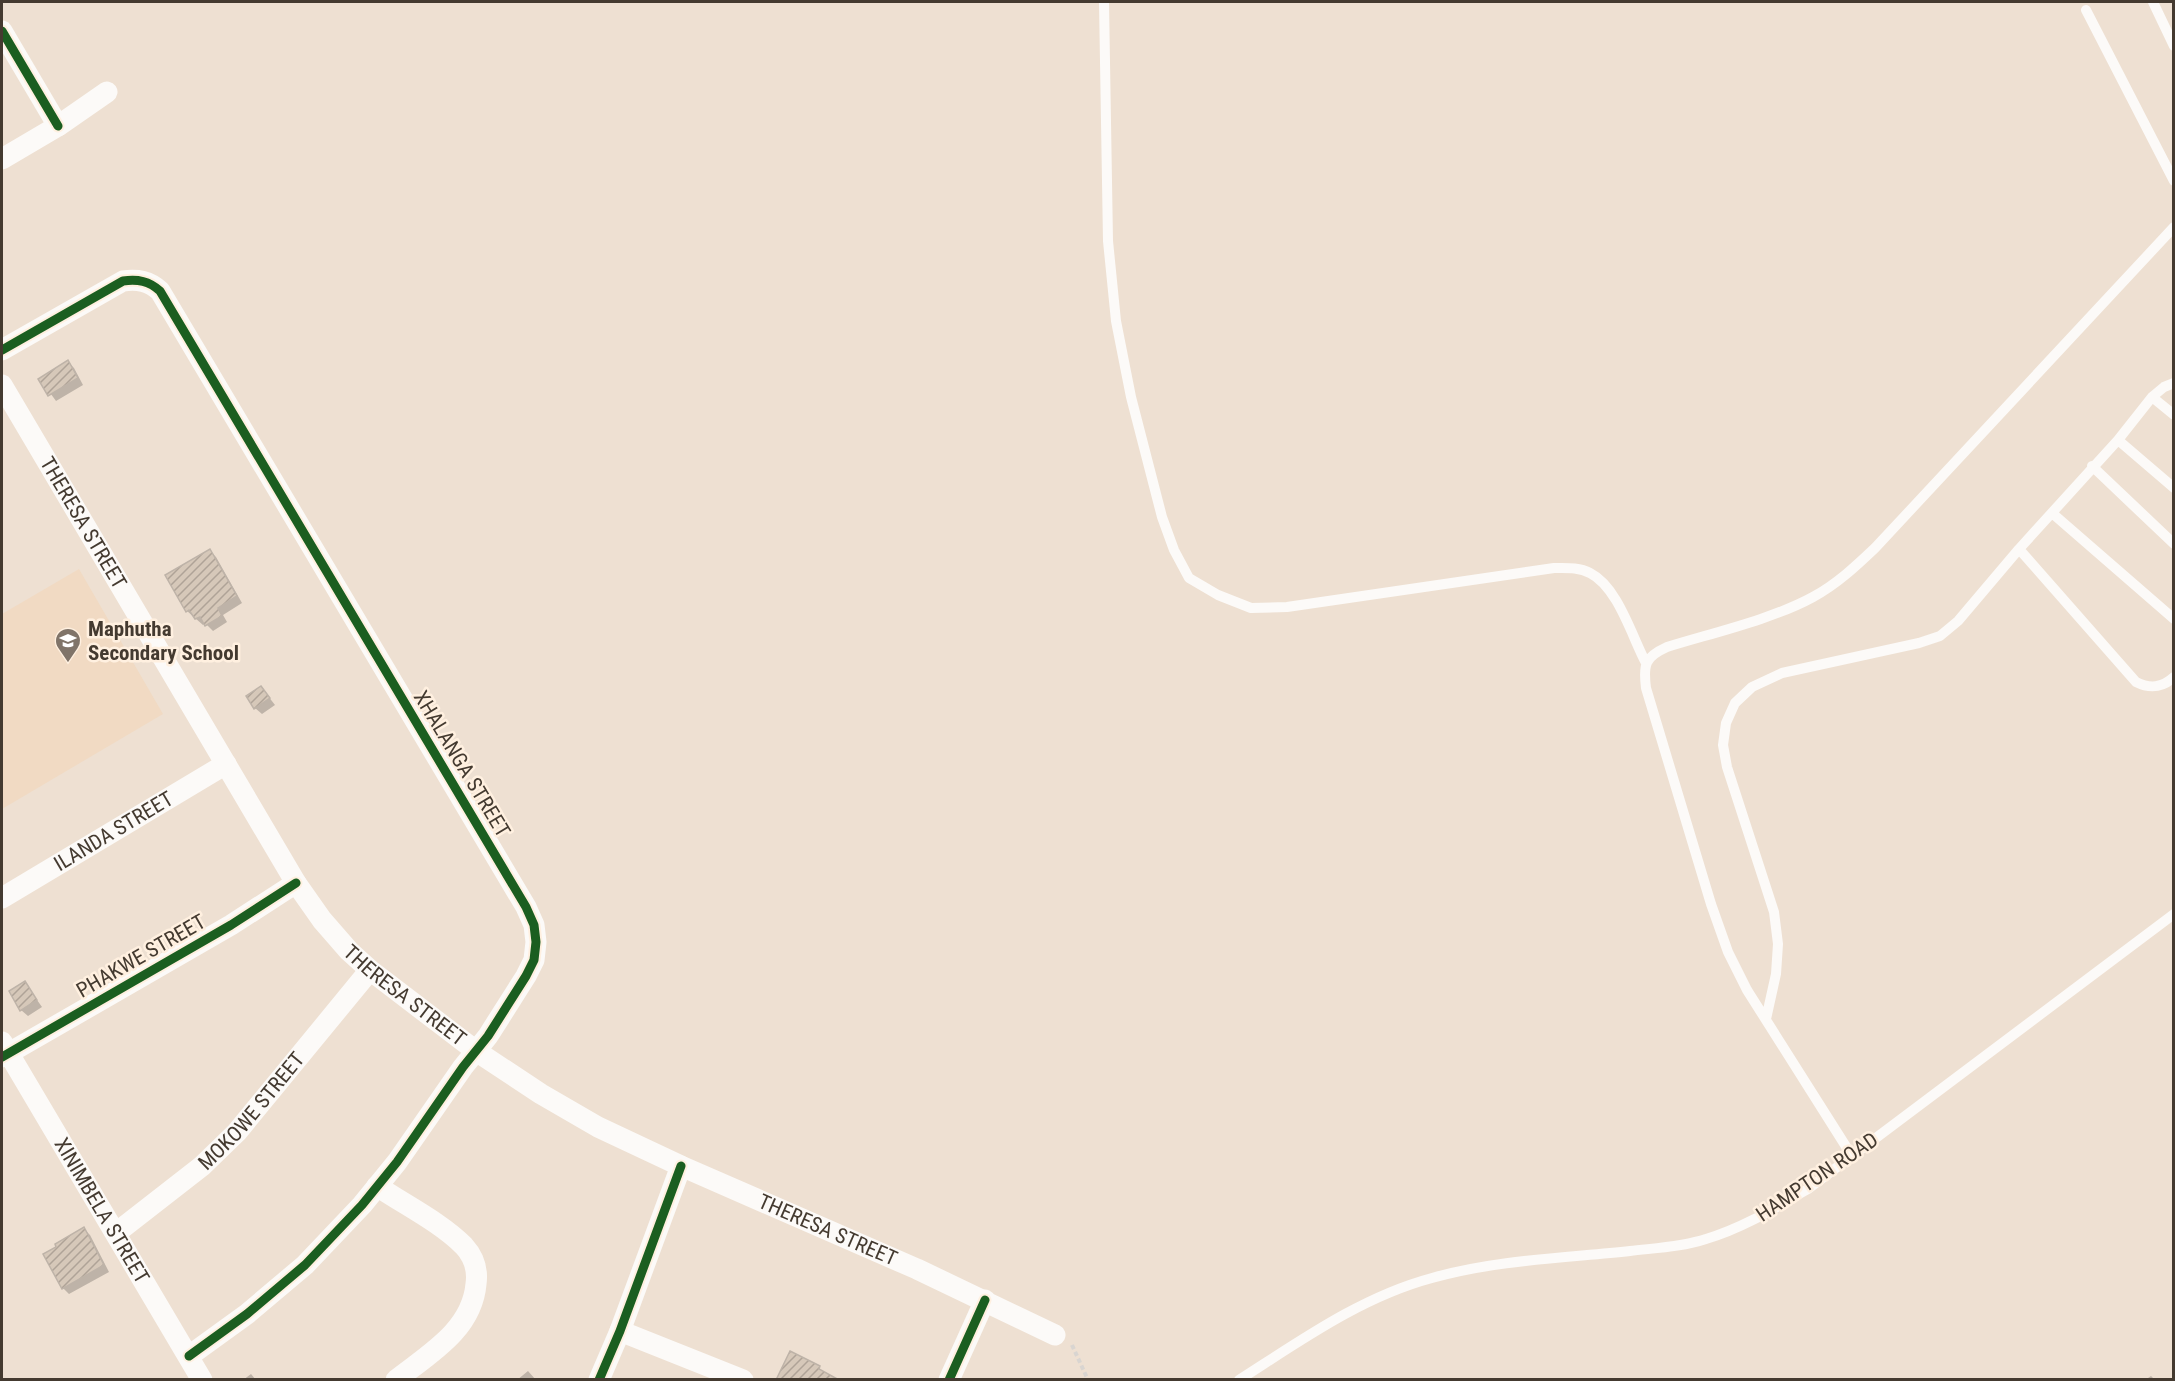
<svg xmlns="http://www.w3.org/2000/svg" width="2175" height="1381" font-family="'Roboto Condensed',sans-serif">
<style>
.built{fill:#f1dac3}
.shadow{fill:#0003}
.building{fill:url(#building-hatch);stroke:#beb3a8;stroke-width:1.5}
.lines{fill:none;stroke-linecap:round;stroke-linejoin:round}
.path{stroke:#d9d5d1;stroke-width:4;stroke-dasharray:4.5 3;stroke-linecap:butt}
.service{stroke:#fcfaf8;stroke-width:10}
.minor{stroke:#fcfaf8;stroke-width:21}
.cycleway-casing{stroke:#fff0e0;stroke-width:13}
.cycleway{stroke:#1b5e20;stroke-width:9}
.labels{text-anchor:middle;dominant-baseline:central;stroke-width:5;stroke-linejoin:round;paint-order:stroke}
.street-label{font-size:21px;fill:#443a30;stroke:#fff0e0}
.poi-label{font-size:21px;font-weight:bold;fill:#443a30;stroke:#fff0e0;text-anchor:start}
</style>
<defs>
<pattern id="building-hatch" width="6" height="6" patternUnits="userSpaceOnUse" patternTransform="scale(1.5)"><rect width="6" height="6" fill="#d6c8b9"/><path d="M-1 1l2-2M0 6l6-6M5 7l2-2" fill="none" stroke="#afa397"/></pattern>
</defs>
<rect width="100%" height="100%" fill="#eee0d2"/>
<!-- built -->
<path class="built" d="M79,569L163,714L2,809V614Z"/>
<!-- shadow -->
<path class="shadow" d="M68,362L74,368L83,385L56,401L40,379Z
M210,551L216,557L242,603L223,615L227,622L213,631L205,623L203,625L187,611Z
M261,687L275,705L262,714L255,708Z
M25,983L42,1007L28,1016L21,1010Z
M84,1229L90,1235L109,1272L69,1294L63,1288Z
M528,1371L536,1380H517Z
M251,1374L256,1380H243Z
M2151,1376L2155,1380H2145Z"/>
<!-- building -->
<path class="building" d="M68,360L78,378L48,396L38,379Z
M210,549L237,596L218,608L222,616L205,626L200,617L195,619L189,610L186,612L165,575Z
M261,686L270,698L254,709L246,696Z
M25,981L37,1000L20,1011L9,991Z
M84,1227L104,1265L62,1289L43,1254L56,1247L55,1244Z
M790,1351L820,1366L819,1369L839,1380H776Z"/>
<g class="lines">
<!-- path -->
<path class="path" d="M1072,1345L1088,1380"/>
<!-- service -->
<path class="service" d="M1104,2L1108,241L1116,321L1131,397L1162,517L1174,550L1189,578L1218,595L1251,608L1287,607L1554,568C1566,568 1579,567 1590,573C1618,587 1632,637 1646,663
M2153,2L2174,46
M2086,10L2174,181
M2152,397L2174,415
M2118,440L2174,488
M2092,466L2174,544
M2052,513L2174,619
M2019,549L2136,682C2150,689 2162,688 2174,677
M1766,1019L1776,974L1778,944L1774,912L1727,767L1723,745L1726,723L1735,703L1752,687L1782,673L1919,643L1940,636L1958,621L2019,549L2118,440L2152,397L2164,387L2174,383
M1852,1156L1747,990L1728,952L1711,904L1646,688C1643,664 1645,657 1667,647C1712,633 1773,619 1813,597C1837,584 1856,566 1875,548L2174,227
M1239,1380C1300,1341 1361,1297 1432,1278C1496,1260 1564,1258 1630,1251C1655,1248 1682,1247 1706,1239C1743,1228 1775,1208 1808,1189L2174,914"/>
<!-- minor -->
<g class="minor">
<path d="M2,31L58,126"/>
<path d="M2,159L58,126L107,92"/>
<path d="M2,350L123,281C138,279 149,281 160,291L526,907L534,925L536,942L534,960L526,976L488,1036L463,1067L397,1162L362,1205L305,1265L247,1314L189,1356"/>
<path id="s1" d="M2,385L296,883L322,920L349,951L370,970L476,1051L541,1094L598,1127L681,1166L917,1269L1055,1335"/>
<path id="s2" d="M2,898L226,764"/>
<path id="s3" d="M2,1042L202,1380"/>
<path d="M2,1057L231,925L296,883"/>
<path d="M377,1186C405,1205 440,1222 464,1246C474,1257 478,1270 476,1284C472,1330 429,1354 396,1380"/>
<path id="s4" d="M116,1233L202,1166L237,1132L370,970"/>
<path d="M620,1331L743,1380"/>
<path d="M599,1380L620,1331L681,1166"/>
<path d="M949,1380L985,1300"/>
</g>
<defs>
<path id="cycleway" d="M2,31L58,126
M2,350L123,281C138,279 149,281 160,291L526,907L534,925L536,942L534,960L526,976L488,1036L463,1067L397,1162L362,1205L305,1265L247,1314L189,1356
M2,1057L231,925L296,883
M599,1380L620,1331L681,1166
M949,1380L985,1300"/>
</defs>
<!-- cycleway casing -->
<use href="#cycleway" class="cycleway-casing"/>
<!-- cycleway -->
<use href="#cycleway" class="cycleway"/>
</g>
<!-- icons -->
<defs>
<symbol id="school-pin" viewBox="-11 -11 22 30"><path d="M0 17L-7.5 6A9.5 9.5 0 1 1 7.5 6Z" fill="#807469" stroke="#fff0e0"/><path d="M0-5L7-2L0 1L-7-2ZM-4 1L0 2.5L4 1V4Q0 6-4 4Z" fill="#fff"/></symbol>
</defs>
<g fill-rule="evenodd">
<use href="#school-pin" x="53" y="626" width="30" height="40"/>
</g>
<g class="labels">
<!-- street labels -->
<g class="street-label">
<text stroke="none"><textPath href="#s1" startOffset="160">THERESA STREET</textPath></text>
<text transform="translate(462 764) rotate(59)">XHALANGA STREET</text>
<text stroke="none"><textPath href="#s2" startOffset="130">ILANDA STREET</textPath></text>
<text transform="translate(141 956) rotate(-30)">PHAKWE STREET</text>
<text stroke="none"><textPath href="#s1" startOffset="736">THERESA STREET</textPath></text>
<text stroke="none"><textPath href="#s4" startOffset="183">MOKOWE STREET</textPath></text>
<text transform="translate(1817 1177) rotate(-34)">HAMPTON ROAD</text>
<text stroke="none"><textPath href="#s3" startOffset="196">XINIMBELA STREET</textPath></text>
<text stroke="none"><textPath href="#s1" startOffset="1222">THERESA STREET</textPath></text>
</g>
<!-- poi labels -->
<g class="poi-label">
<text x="88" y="629">Maphutha<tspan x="88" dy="24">Secondary School</tspan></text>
</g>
</g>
<!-- border -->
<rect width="2175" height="1381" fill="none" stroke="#443a30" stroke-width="6"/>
</svg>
